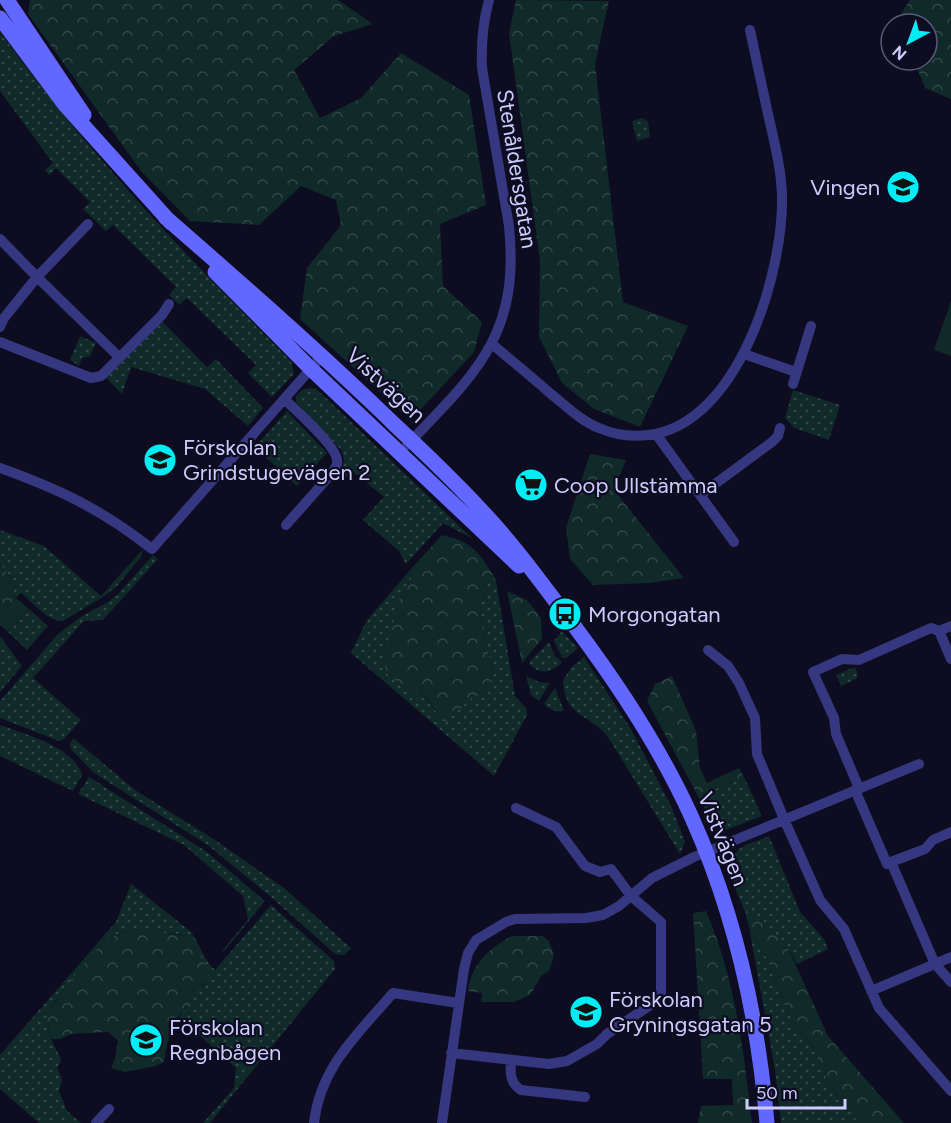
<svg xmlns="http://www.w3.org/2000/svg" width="951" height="1123" font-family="Figtree,sans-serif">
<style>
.grass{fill:url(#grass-dots)}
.forest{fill:url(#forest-crowns)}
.garden{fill:#0f2a28}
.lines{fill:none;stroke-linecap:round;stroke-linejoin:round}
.street{stroke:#363781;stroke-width:10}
.secondary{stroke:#6268ff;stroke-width:15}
.labels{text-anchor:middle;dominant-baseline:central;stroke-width:4.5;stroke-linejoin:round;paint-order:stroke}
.street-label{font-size:22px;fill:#cecbff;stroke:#0e0c20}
.poi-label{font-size:22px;fill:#cecbff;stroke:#0e0c20;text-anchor:start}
</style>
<defs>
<pattern id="grass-dots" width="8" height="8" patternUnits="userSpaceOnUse" patternTransform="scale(1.5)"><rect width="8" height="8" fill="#0f2a28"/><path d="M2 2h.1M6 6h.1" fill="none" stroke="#314848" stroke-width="1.8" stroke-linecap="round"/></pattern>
<pattern id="forest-crowns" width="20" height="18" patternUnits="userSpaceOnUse" patternTransform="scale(1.5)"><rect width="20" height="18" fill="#0f2a28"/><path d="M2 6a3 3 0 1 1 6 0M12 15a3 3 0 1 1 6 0" fill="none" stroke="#314848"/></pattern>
</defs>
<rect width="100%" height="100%" fill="#0e0c20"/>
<!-- grass -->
<path class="grass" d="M0,32C86,151 187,257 291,361L294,374L272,397L248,373L256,365L187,298L179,305L169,295L176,287L113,225L106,231L83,209L90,202L56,168L49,175L45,170L53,163L0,91Z
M643,118L648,122L650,137L637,141L632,121Z
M161,320L207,367L216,359L263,408L248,426L205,389L131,367L122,394L105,377Z
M80,336L96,343L90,356L82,358L79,366L70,360Z
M310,388L316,389L325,397L473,539L443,523L406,564L399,551L363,520L384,497L352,471L346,478L342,474L344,459L342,451L296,402V396L302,390Z
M793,390L840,405L829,440L794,428L785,418Z
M287,411L327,453L297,486L255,447Z
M0,530L44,546L101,596L143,549L141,557L116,587L103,597L63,621C47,621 33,603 21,593L16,598L9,576L0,563Z
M153,555L158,559L103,620L84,621L33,678L81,720L64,739L59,741L0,718V701L58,634L82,616L106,603L117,595Z
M412,568L411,580L399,600L412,689L429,702L444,723L493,677L480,610L487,576L493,575L496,581L515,696L526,708L527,715L494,776L351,653L367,620Z
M29,609L48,626L27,650L8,632Z
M562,631L578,648L565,659L562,657L554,641Z
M0,636L22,666L0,692Z
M549,642L555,656L562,662C553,673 540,675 530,665V661Z
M584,657L631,729L672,808L685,842L680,854L608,737C589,713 564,717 563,680L572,667Z
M855,667L858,675L856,679L841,686L836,675Z
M526,676L539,682L550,683L539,701L531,695Z
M555,688L564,711C558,713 548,709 544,704Z
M0,725C24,734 75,747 82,775L73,791L0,756Z
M73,738L135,790L215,840L284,888L351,948L344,955L335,954L271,897L209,846L94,773L71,749L70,745Z
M89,777L207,852L265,901L225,950L221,952L248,920L243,896L184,845L78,794Z
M744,777L762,816L723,831L715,828L698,796Z
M769,836L800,912L824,939L828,949L797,964L787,946L749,908L745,912C738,893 719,861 742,847C750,843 760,840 769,836Z
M131,884L190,931C200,944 203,959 215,970L271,905L334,961L335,969L210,1123H203L234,1088L236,1068L179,1017L199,990L206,983C204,968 196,938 178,934C171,933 163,934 156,933C133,928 125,929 105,942C90,952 80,971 69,984C62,994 52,1002 49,1014C44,1028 54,1045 60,1057L61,1062L57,1067L62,1080L59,1091L67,1111L81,1123H39L0,1089V1055L116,922Z
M749,927L766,957L783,1002L797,1029L816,1051L821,1067L833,1091L859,1123H781L775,1070Z"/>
<!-- forest -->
<path class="forest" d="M30,0H338L373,24L334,36L294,70L320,118L361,98L401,53L469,95L486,205L440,224L443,286L482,322L474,352L411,420L300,319L307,268L341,225L336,200L301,186L259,225L190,221L141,171L28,14Z
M516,0L609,1L595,64L623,302L688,326L640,427L594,409L562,383L539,337L540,261L509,33Z
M910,0H951V99L925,88L914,60H927V24H900L898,18Z
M590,454L626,460L614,490L684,578L650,583L593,585L570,559L566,528Z
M442,535C470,541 479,551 493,575L487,576L480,610L493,677L488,694L473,697L444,723L429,701L388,676L383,659L399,600L411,580L412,568Z
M0,563L9,576L16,598L0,615Z
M507,591L527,600L541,618L542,639L522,663Z
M672,676L696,731L700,768L707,783L739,768L744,777L698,796L647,701L655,684Z
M749,907L787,946L828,1036L904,1123H859L833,1091L821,1067L816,1051L797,1029L783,1002L766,957L749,927L745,912Z
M706,911C736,982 743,1047 752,1123H698L701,1106L733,1105L732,1079H703L693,913Z
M136,929L185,936C193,946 209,963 208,976C207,985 181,1011 175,1022C169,1033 166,1049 164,1062L156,1066L125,1072L111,1068L115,1059L118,1041L108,1032L71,1034L60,1039H52C49,1031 46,1024 48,1016C51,1004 91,953 102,944C112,936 124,932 136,929Z
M512,936H543L549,941L554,955L549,971L541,976L531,994L524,998L513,1002H481L482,993L468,991C470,966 490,947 512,936Z"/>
<!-- garden -->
<path class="garden" d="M951,301V356L934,350Z
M16,598L29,609L8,632L0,625V615Z"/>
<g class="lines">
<!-- street -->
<path class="street" d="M0,239L37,277L88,224
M0,327L4,318L37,277L119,357
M0,342L91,378L101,376L162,315L169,304
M492,344C512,361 532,377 551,394C566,406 581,421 599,428C615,435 631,437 648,435C739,425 784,271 782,195C781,167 774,141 768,114C762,86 756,58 750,30
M744,354L796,372
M793,384L811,326
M284,399C296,410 336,446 337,460C338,465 335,469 332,473L286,525
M656,434L734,542
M407,445C477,372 520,335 509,226L482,68C481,45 483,22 489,0
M0,468C61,490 101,509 152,549L322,356
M700,495L772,442L778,436L780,428
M939,631L951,626
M708,650L728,666L739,683L755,718L757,754L784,819L820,900L844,929L879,1008L951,1091
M859,788L836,734L834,718L813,672L842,659L859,660L931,628L939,631L951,659
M855,790L887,864L891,862L935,964L951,982
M891,862L925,849L933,840L951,832
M871,991L951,957
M451,1053L549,1064L567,1061L597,1044L607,1034L661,998V922L631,896L611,869L600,872L585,866L556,827L516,808
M511,1061C510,1073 510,1083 521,1090L585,1097
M96,1123L109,1109
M314,1123C320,1067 358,1034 393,993L458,1003
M442,1123L464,969L468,953L476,940L506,922L515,919L586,918L603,915L619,906L652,878L694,857L919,764"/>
<!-- secondary -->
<path class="secondary" d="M7,0L84,115
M0,18L65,105L171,223
M165,217C243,285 321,353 395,425C425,453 455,482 483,512C517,548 545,588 575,627C620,687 661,749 692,818C735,914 758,1018 767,1123
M215,272L310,368L519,566"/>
</g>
<!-- icons -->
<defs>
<symbol id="school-disc" viewBox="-11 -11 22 22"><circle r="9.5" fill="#00edf6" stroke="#0e0c20"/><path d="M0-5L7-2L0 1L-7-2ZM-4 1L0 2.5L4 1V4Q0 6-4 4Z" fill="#111"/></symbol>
<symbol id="supermarket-disc" viewBox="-11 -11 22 22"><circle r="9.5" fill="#00edf6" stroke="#0e0c20"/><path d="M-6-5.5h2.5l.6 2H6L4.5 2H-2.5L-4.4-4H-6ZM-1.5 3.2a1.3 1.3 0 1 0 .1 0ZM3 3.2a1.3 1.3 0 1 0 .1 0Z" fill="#111"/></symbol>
<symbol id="bus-disc" viewBox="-11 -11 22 22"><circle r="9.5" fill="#00edf6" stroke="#0e0c20"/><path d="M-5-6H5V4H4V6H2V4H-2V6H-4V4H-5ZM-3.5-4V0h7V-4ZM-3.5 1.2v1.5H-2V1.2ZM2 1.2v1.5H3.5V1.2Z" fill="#111"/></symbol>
</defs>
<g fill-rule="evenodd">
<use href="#school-disc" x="884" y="168" width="38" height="38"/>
<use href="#school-disc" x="141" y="441" width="38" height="38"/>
<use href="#supermarket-disc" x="512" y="466" width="38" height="38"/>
<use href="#bus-disc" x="546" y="595" width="38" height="38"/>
<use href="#school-disc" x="567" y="993" width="38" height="38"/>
<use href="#school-disc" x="127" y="1021" width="38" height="38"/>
</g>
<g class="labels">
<!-- street labels -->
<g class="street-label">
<text transform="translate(517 169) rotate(81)">Stenåldersgatan</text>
<text transform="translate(386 385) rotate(43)">Vistvägen</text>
<text transform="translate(723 839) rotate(68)">Vistvägen</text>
</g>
<!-- poi labels -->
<g class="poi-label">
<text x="880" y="187" text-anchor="end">Vingen</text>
<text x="183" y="447">Förskolan<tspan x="183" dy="25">Grindstugevägen 2</tspan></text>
<text x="554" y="485">Coop Ullstämma</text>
<text x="588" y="614">Morgongatan</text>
<text x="609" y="999">Förskolan<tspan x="609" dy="25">Gryningsgatan 5</tspan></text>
<text x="169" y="1027">Förskolan<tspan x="169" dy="25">Regnbågen</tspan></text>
</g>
</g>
<!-- north arrow -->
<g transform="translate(909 42) rotate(221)"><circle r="28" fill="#0e0c20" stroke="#5b5879" stroke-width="1.5"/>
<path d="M0-4.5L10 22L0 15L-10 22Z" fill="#00edf6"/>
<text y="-9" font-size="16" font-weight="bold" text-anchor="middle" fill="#cecbff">N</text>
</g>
<!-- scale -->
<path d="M747 1099v9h98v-9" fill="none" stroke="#cecbff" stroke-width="3"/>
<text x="756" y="1099" font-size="18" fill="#cecbff" stroke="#0e0c20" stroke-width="4.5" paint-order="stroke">50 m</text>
</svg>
